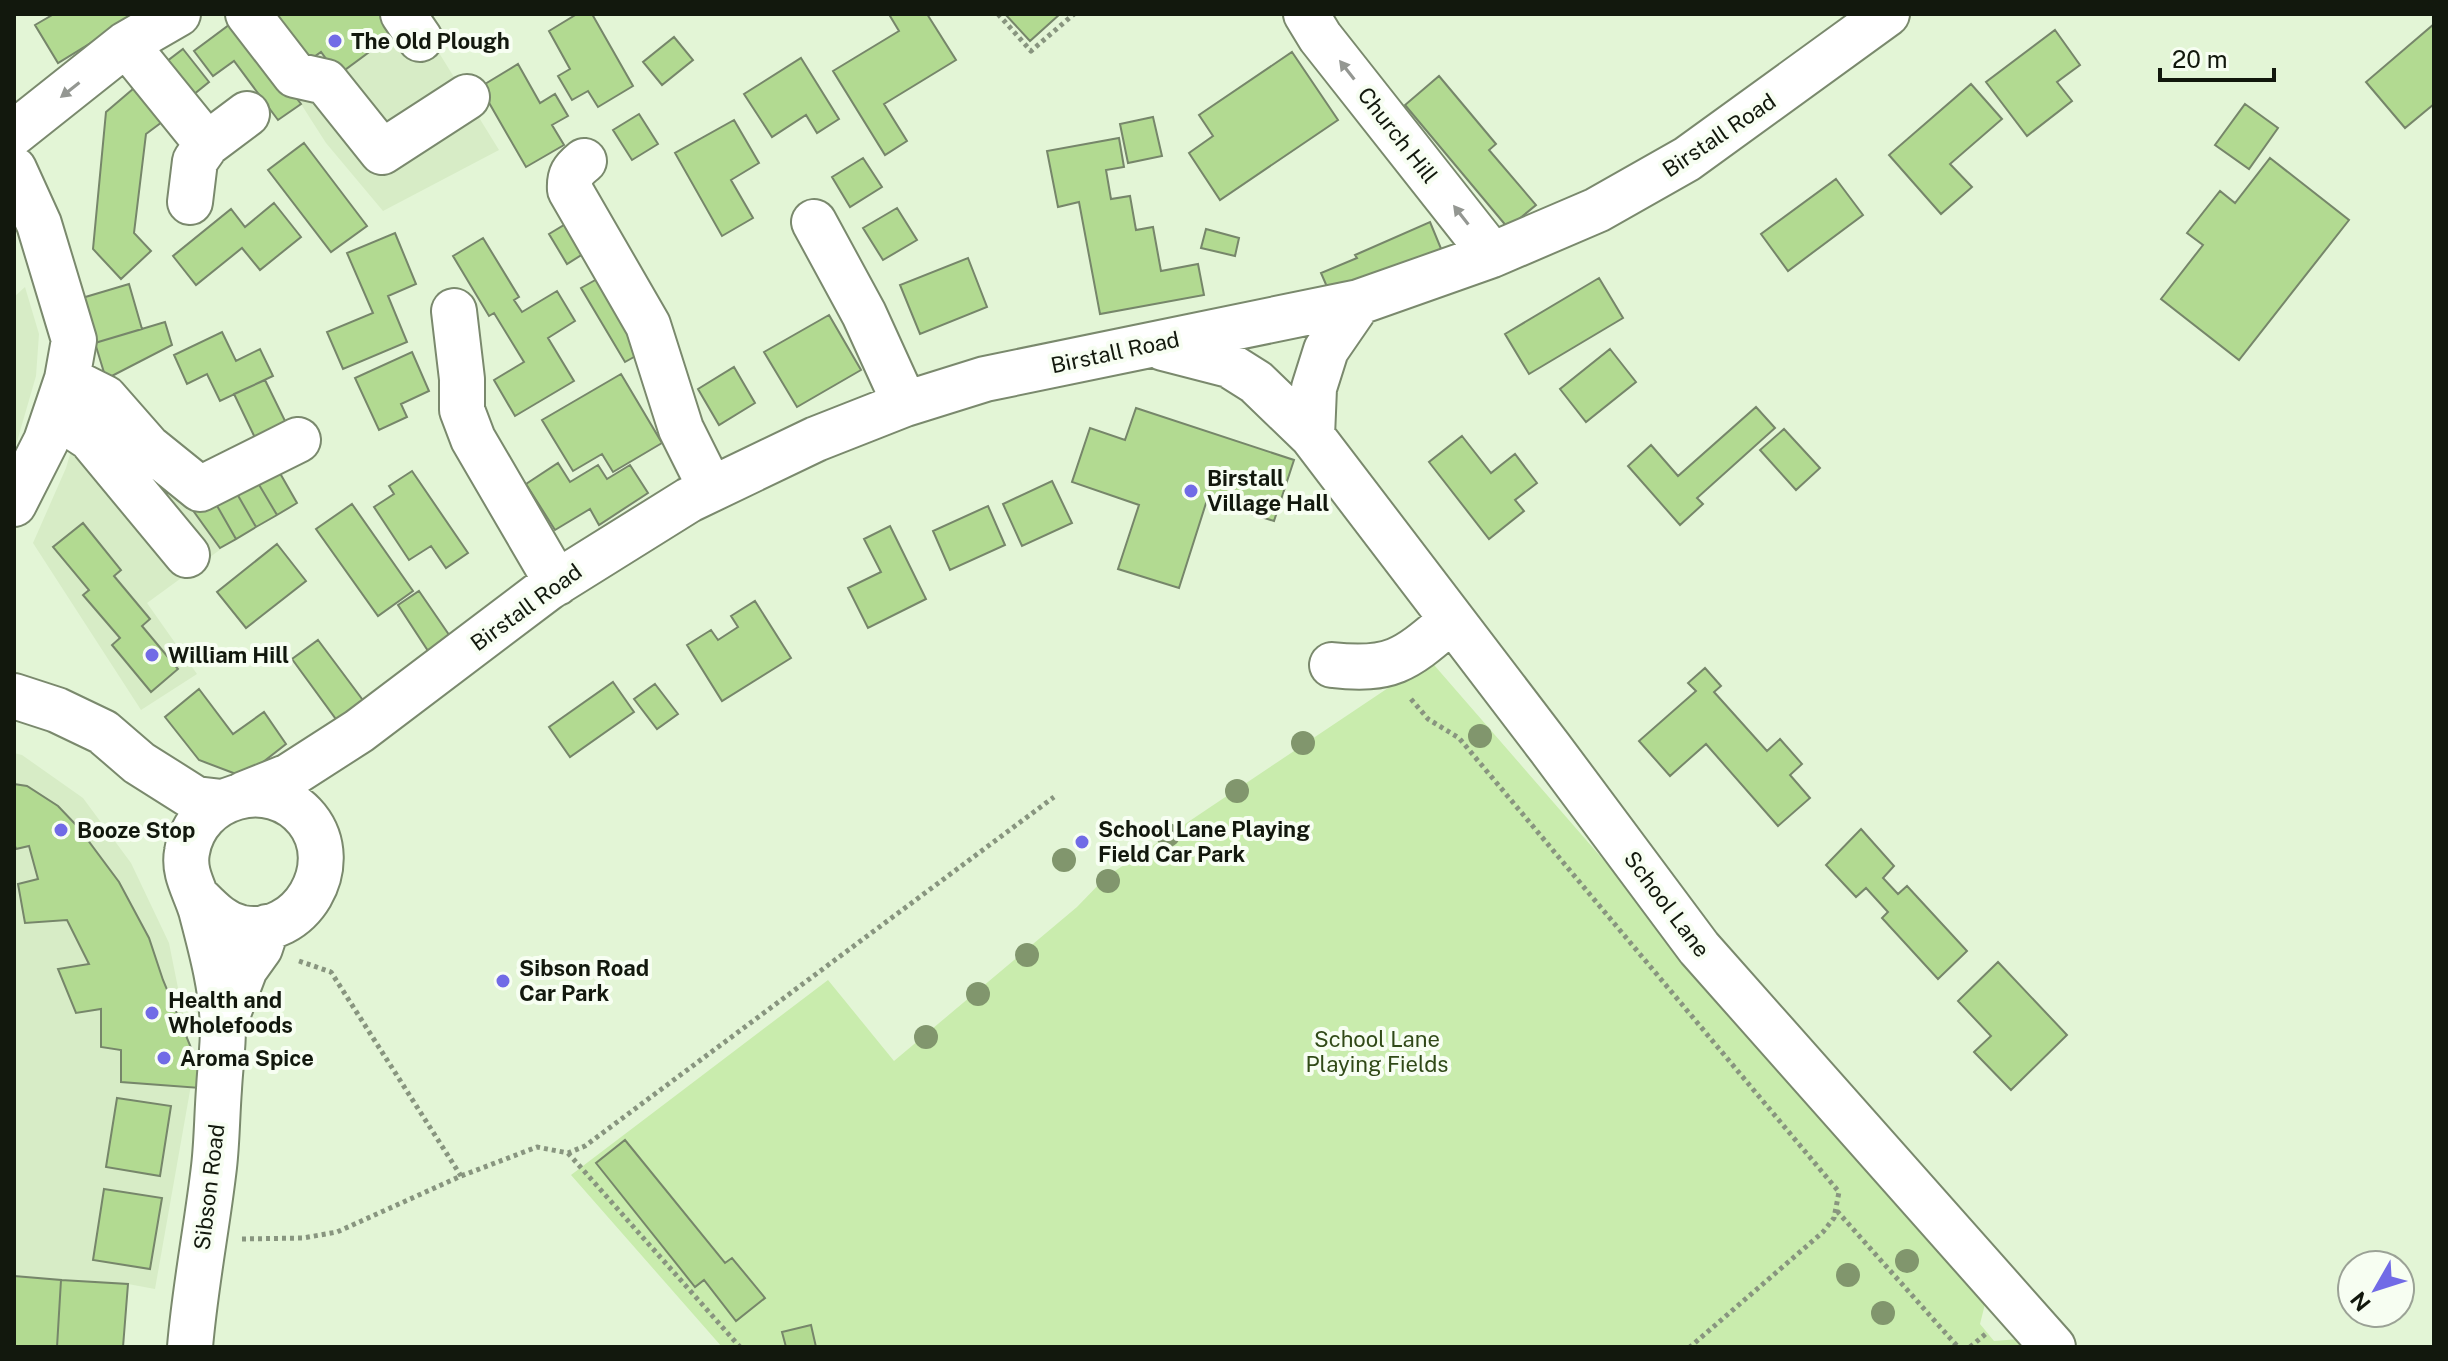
<svg xmlns="http://www.w3.org/2000/svg" width="2448" height="1361" font-family="'Public Sans',sans-serif">
<style>
.built{fill:#d7ecc6}
.green{fill:#c9ecad}
.building{fill:#b2da91;stroke:#76866a;stroke-width:2}
.lines{fill:none;stroke-linecap:round;stroke-linejoin:round}
.minor-casing{stroke:#7a896d;stroke-width:48}
.path{stroke:#88957f;stroke-width:5;stroke-dasharray:4 4;stroke-linecap:butt}
.minor{stroke:#fff;stroke-width:44}
.tree{fill:#81966d}
.oneway{fill:#949792}
.poi-dot{fill:#716be6;stroke:#f7fef2;stroke-width:3}
.labels{text-anchor:middle;dominant-baseline:central;stroke-width:8;stroke-linejoin:round;paint-order:stroke}
.poi-label{font-size:22px;font-weight:bold;fill:#12180d;stroke:#f7fef2;text-anchor:start}
.street-label{font-size:22px;fill:#12180d;stroke:#f7fef2}
.park-label{font-size:22px;fill:#304917;stroke:#f7fef2}
</style>
<rect width="100%" height="100%" fill="#e3f5d6"/>
<!-- built -->
<path class="built" d="M415,14L499,150L383,211L326,143L301,104L237,19Z
M25,287L39,334L36,376L14,452V297Z
M85,403L191,508L221,549L147,603L197,674L141,710L33,543L66,468Z
M14,753L22,755L83,798L131,863L169,943L194,1068L155,1289L128,1284L14,1276Z"/>
<!-- green -->
<path class="green" d="M1428,658L1986,1300L1980,1324L1994,1341L2019,1339L2026,1347H722L571,1175L828,980L894,1061L1077,907L1106,877L1397,682Z"/>
<!-- building -->
<path class="building" d="M54,14H138L58,63L35,25Z
M275,14H387L399,30L338,75L321,52L304,64Z
M577,14H592L633,86L598,107L588,91L572,100L558,76L570,69L549,31Z
M893,14H927L956,60L884,104L907,141L885,155L833,71L899,31L890,16Z
M1005,14H1060L1030,41Z
M237,19L301,104L278,120L234,61L213,76L194,51Z
M2434,24V104L2405,128L2366,82Z
M2055,30L2080,65L2057,82L2072,101L2027,136L1986,82Z
M674,37L693,60L662,85L643,62Z
M183,49L209,82L188,99L162,65Z
M1292,52L1338,120L1220,200L1189,153L1213,136L1199,115Z
M801,58L839,119L817,133L806,115L772,137L744,94Z
M518,64L540,103L555,94L568,116L552,125L564,145L526,167L480,87Z
M1439,76L1496,144L1489,150L1536,205L1508,228L1405,105Z
M140,83L166,119L146,134L134,233L151,251L121,279L93,249L106,112Z
M1971,84L2002,119L1950,164L1972,187L1941,214L1889,155Z
M2245,104L2278,128L2249,169L2215,145Z
M639,114L658,144L632,160L613,130Z
M1153,117L1162,156L1128,163L1120,124Z
M734,120L759,163L731,180L753,218L722,236L675,153Z
M1119,138L1124,167L1106,170L1111,199L1130,196L1136,230L1153,227L1161,271L1198,264L1204,295L1100,314L1079,202L1058,207L1047,151Z
M304,143L367,226L331,252L268,170Z
M863,158L882,187L850,207L832,177Z
M2270,158L2349,220L2239,360L2161,299L2203,245L2187,233L2220,191L2235,203Z
M1836,179L1863,215L1788,271L1761,234Z
M274,203L301,237L260,270L242,248L196,285L173,256L231,209L245,227Z
M897,208L917,240L883,260L863,228Z
M574,219L591,249L567,264L549,234Z
M1430,222L1442,251L1331,296L1321,273L1357,258L1355,255Z
M1206,229L1239,238L1235,256L1201,248Z
M395,233L416,284L388,296L407,342L343,369L327,332L373,313L347,253Z
M483,238L519,297L514,300L522,312L557,291L575,321L548,338L574,381L515,416L494,380L524,362L494,313L489,316L453,256Z
M968,258L987,307L920,334L900,285Z
M606,274L650,348L625,362L581,288Z
M1599,278L1623,318L1529,374L1505,334Z
M129,284L142,329L95,343L82,298Z
M829,315L861,370L797,407L764,352Z
M165,322L172,345L106,379L95,343Z
M222,332L236,361L260,349L273,376L220,401L207,374L187,384L174,355Z
M1610,349L1636,382L1586,422L1560,389Z
M412,352L429,391L401,404L407,417L379,430L355,378Z
M734,367L755,403L719,425L698,389Z
M621,374L662,443L613,472L602,454L573,471L542,420Z
M265,380L288,427L257,442L234,394Z
M1756,407L1775,428L1697,498L1703,504L1680,525L1628,466L1651,445L1678,476Z
M1136,408L1294,460L1274,521L1207,500L1179,588L1118,569L1139,505L1072,482L1090,428L1125,440Z
M1784,429L1820,468L1796,490L1760,450Z
M1462,436L1491,473L1515,454L1537,483L1515,500L1524,511L1489,539L1429,462Z
M273,461L297,503L277,515L252,473Z
M558,463L570,482L598,465L607,479L630,465L648,493L599,525L590,509L555,530L526,484Z
M412,471L468,553L446,568L431,546L409,560L374,507L394,494L389,486Z
M252,473L277,515L256,527L232,485Z
M1052,481L1072,523L1022,546L1003,504Z
M232,485L256,527L236,539L212,497Z
M212,497L236,539L220,548L192,509Z
M352,504L413,591L378,616L316,529Z
M988,506L1005,545L950,570L933,531Z
M83,523L121,570L114,576L150,619L142,626L178,669L151,692L112,645L120,638L83,595L89,590L53,547Z
M890,526L926,599L868,628L848,588L881,572L864,539Z
M277,544L306,581L246,628L217,592Z
M419,591L456,645L434,660L398,605Z
M755,601L791,658L722,701L687,645L711,630L718,640L738,627L731,616Z
M318,640L368,707L341,726L292,659Z
M1705,668L1721,686L1714,692L1767,751L1780,739L1802,764L1790,775L1810,798L1778,826L1706,744L1670,776L1639,741L1696,691L1688,683Z
M613,682L634,712L570,757L549,727Z
M655,684L678,714L657,729L634,699Z
M199,689L233,734L264,712L286,744L244,777L199,760L165,717Z
M14,784L27,786L58,806L78,827L119,882L149,938L163,980L194,1055L203,1056L200,1088L121,1082V1050L101,1047V1009L76,1013L58,969L89,964L67,920L25,923L18,884L38,879L29,846L16,849L14,843Z
M1861,829L1894,866L1883,878L1898,894L1907,886L1967,951L1938,979L1882,918L1888,912L1866,888L1856,897L1826,865Z
M1998,962L2067,1035L2011,1090L1974,1052L1991,1036L1958,1001Z
M117,1098L171,1106L160,1176L106,1167Z
M625,1140L725,1263L732,1258L765,1298L736,1321L704,1280L695,1287L596,1163Z
M104,1189L162,1198L150,1269L93,1260Z
M14,1276L61,1280L57,1347H14Z
M61,1280L128,1284L123,1347H57Z
M811,1325L816,1347H786L782,1332Z"/>
<g class="lines">
<defs>
<path id="minor" d="M248,14L295,75L326,82L382,152L467,97
M403,14L420,39
M1306,14L1320,37L1492,255
M126,44L207,144
M14,133L126,44L178,14
M584,161C573,170 569,175 570,190L648,325L681,429L711,489
M14,169L39,224L74,340L67,379L46,441L14,504
M190,202L195,161L207,144L247,114
M814,222L864,314L905,404
M454,311L462,379V410L473,439L557,583
M1163,348L1229,365L1256,382L1312,436L1550,748L1699,948L2053,1347
M67,379L105,398L148,447L200,489L298,440
M55,415L90,438L187,555
M1312,436L1314,388L1326,350L1359,302
M1332,665C1394,672 1407,658 1452,620
M14,696L57,710L103,732L139,763L196,799L222,802
M244,794L289,776L359,731L548,588L689,500L816,439L905,404L985,379L1359,302L1492,255L1597,210L1687,159L1887,14
M224,1024L245,969L260,948L267,927
M190,1347C195,1287 207,1227 214,1167C217,1141 217,1115 219,1089C220,1069 223,1048 223,1028C222,988 211,948 201,910C195,890 183,873 187,852C196,795 270,774 307,819C344,865 301,939 242,928C223,924 211,911 198,898"/>
</defs>
<!-- minor casing -->
<use href="#minor" class="minor-casing"/>
<!-- path -->
<path class="path" d="M998,14L1031,51L1074,14
M1411,699L1428,719L1459,738L1839,1192L1834,1218L1823,1232L1690,1347
M299,961L331,972L461,1176
M568,1153L740,1347
M1837,1211L1958,1347
M242,1239L303,1238L337,1232L461,1176L537,1147L568,1153L585,1146L1054,797
M1970,1347L1988,1332"/>
<!-- minor -->
<use href="#minor" class="minor"/>
</g>
<!-- trees -->
<g class="tree">
<circle cx="1480" cy="736" r="12"/>
<circle cx="1303" cy="743" r="12"/>
<circle cx="1237" cy="791" r="12"/>
<circle cx="1168" cy="835" r="12"/>
<circle cx="1064" cy="860" r="12"/>
<circle cx="1108" cy="881" r="12"/>
<circle cx="1027" cy="955" r="12"/>
<circle cx="978" cy="994" r="12"/>
<circle cx="926" cy="1037" r="12"/>
<circle cx="1907" cy="1261" r="12"/>
<circle cx="1848" cy="1275" r="12"/>
<circle cx="1883" cy="1313" r="12"/>
</g>
<!-- one-way arrows -->
<defs><path id="oneway-solid" d="M-6-.8H1V-3.2L6.5 0L1 3.2V.8H-6Z" transform="scale(2)"/></defs>
<g class="oneway">
<use href="#oneway-solid" transform="translate(1347 70) rotate(-128)"/>
<use href="#oneway-solid" transform="translate(70 90) rotate(142)"/>
<use href="#oneway-solid" transform="translate(1461 215) rotate(-128)"/>
</g>
<!-- markers -->
<g class="poi-dot">
<circle cx="335" cy="41" r="8"/>
<circle cx="1191" cy="491" r="8"/>
<circle cx="152" cy="655" r="8"/>
<circle cx="61" cy="830" r="8"/>
<circle cx="1082" cy="842" r="8"/>
<circle cx="503" cy="981" r="8"/>
<circle cx="152" cy="1013" r="8"/>
<circle cx="164" cy="1058" r="8"/>
</g>
<g class="labels">
<!-- poi labels -->
<g class="poi-label">
<text x="351" y="41">The Old Plough</text>
<text x="1207" y="478">Birstall<tspan x="1207" dy="25">Village Hall</tspan></text>
<text x="168" y="655">William Hill</text>
<text x="1098" y="829">School Lane Playing<tspan x="1098" dy="25">Field Car Park</tspan></text>
<text x="77" y="830">Booze Stop</text>
<text x="519" y="968">Sibson Road<tspan x="519" dy="25">Car Park</tspan></text>
<text x="168" y="1000">Health and<tspan x="168" dy="25">Wholefoods</tspan></text>
<text x="180" y="1058">Aroma Spice</text>
</g>
<!-- street labels -->
<g class="street-label">
<text transform="translate(1398 135) rotate(52)">Church Hill</text>
<text transform="translate(1719 135) rotate(-34)">Birstall Road</text>
<text transform="translate(1115 352) rotate(-12)">Birstall Road</text>
<text transform="translate(526 607) rotate(-36)">Birstall Road</text>
<text transform="translate(1667 904) rotate(53)">School Lane</text>
<text transform="translate(209 1187) rotate(-83)">Sibson Road</text>
</g>
<!-- park labels -->
<g class="park-label">
<text x="1377" y="1039">School Lane<tspan x="1377" dy="25">Playing Fields</tspan></text>
</g>
</g>
<!-- border -->
<rect width="2448" height="1361" fill="none" stroke="#12180d" stroke-width="32"/>
<!-- north arrow -->
<g transform="translate(2376 1289) rotate(231)"><circle r="38" fill="#f7fef2" stroke="#9ba296" stroke-width="2"/>
<path d="M0-6L14 30L0 20L-14 30Z" fill="#716be6"/>
<text y="-12" font-size="22" font-weight="bold" text-anchor="middle" fill="#12180d">N</text>
</g>
<!-- scale -->
<path d="M2160 68v12h114v-12" fill="none" stroke="#12180d" stroke-width="4"/>
<text x="2172" y="68" font-size="24" fill="#12180d" stroke="#f7fef2" stroke-width="6" paint-order="stroke">20 m</text>
</svg>
